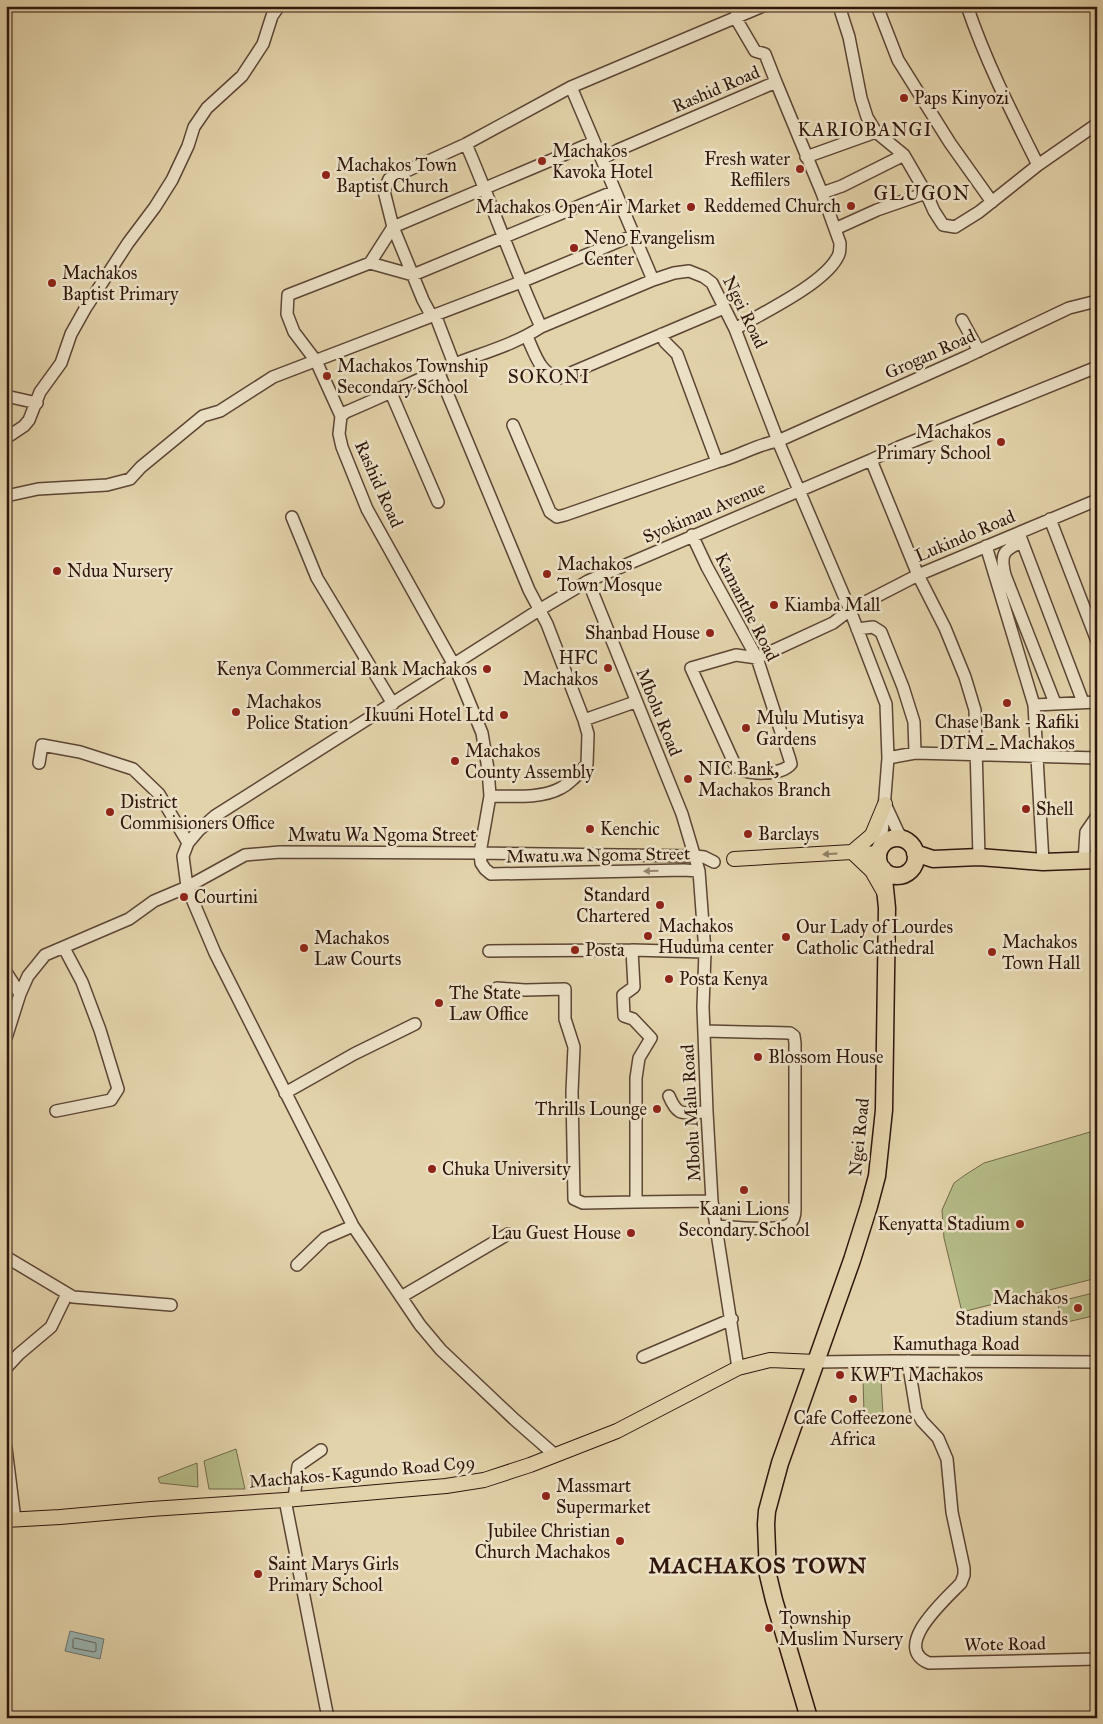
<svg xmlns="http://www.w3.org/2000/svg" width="1103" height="1724" font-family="'IM FELL Great Primer',serif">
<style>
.green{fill:#b5bc88;stroke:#72694a}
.water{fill:#99b6b4;stroke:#6f7671}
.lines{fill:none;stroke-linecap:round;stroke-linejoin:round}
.shore{stroke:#646660;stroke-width:1}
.minor-casing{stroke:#5c4534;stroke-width:14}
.major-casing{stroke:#2f160c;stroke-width:16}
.highway-casing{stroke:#2f160c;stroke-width:19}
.minor{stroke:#ede2c8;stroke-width:11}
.major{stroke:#e3d3ab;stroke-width:14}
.highway{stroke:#e3d3ab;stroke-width:16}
.oneway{fill:#927e63}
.oneway2{fill:#988673}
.poi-dot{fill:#8f2418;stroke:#ede2c8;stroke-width:2}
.labels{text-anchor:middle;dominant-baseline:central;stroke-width:5;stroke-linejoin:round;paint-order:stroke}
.street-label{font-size:18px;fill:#2f160c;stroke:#ede2c8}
.poi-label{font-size:18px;fill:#2f160c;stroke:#ede2c8;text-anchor:start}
.neighbourhood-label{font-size:19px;letter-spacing:1px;fill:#2f160c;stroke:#ede2c8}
.quarter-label{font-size:20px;letter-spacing:1px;fill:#2f160c;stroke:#ede2c8}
.district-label{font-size:22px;font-weight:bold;letter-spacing:1px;fill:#2f160c;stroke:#ede2c8}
</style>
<rect width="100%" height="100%" fill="#e3d3ab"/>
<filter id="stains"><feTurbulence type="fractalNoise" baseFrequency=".004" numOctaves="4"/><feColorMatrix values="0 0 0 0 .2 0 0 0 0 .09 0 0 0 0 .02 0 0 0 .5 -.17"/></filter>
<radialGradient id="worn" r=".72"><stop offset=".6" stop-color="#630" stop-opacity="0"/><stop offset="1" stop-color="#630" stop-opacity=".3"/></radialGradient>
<!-- green -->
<path class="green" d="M1097,1130V1278L962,1312L944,1238L942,1210L954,1183L965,1175L984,1163Z
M1097,1292V1315L1063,1323L1057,1302Z
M863,1379H881L883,1415L864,1414Z
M236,1449L245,1489H209L204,1461Z
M197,1463L198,1487L160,1483L158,1478Z"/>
<!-- water -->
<path class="water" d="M70,1631L104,1639L100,1659L65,1651Z"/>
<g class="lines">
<!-- shore -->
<path class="shore" d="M75,1638L96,1643V1651L94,1652L73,1648V1640Z"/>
<defs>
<path id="minor" d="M839,6L849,37L861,98L867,117L876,132L904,155L926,193
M877,6L898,60L950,143L992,202
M967,6C986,62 1012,113 1038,165
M735,17L755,51L765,54L776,82
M571,87L653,280L674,273L689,271L704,277L712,283L735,329L778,441L850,610L886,704L888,758L881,847
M466,144C492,204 513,266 541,327
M806,157L876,132
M602,159L618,150L776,82L822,193L840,243C840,249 840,254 837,258C822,285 762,313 735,329
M822,193L842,186L904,155
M835,229L877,210L926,193L934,211L943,225L955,227L979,212L1038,165L1097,124
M370,263L393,227L594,142
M653,280L541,327C514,345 482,353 452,365C416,380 382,397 346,412L341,416L339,434L342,447L367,509L454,665L482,733L488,769L490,796L480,853L481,863L485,869L491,874L684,870L699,871
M962,320L979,351
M527,337C535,353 539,373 559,378L724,308
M454,364L436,317L431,315L423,300L393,227L384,191L389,179L466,144L571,87L763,6
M438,371L529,590L547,624L584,720L588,734L587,764C579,773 571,783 561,788C541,799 512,796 490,796
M391,393L438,502
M6,396L37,403
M341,416L316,361L294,332L287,314L288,295L370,263L413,275L615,191
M513,425L550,512L557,517L565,515L717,462L677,354L665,342L662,334
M6,438L24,426L29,420L40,392L61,363L71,334L85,309L128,243L155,207L172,180L188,146L194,127L207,108L242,76L263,44L272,16L279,6
M871,460L918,575L945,628L965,677L975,710L979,857
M717,462C738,457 757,444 778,441L966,357L1069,308L1097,301
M6,496L38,489L107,485L130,479L141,467L203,416L220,411L273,377L521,282L634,235
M292,517L317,578L393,704
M1050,519L1097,641
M692,535L707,567L757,658L790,760L791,764C781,776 745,776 735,765L691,668L736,655L757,658L833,623L850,610L918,575L1097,500
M1020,536L1083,702
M1022,542C1003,550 1000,554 1005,575L1055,703
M986,546L1034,705
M588,581L682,814L699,871L705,952L703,1007L707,1112L712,1201L738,1368
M857,629L873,627L881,632L903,687L914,722L915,753
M584,720L635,702
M888,758L915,753L1097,758
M39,763L42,745L80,752L133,769L159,794L188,843
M886,806L898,832L903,839
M1084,861L1086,832L1097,816
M1043,862L1034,705L1097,702
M632,950L634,987L623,995L624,1016L633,1019L651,1038L639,1058L636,1078V1202L712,1201
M489,951L632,950L705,952
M6,972L20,994
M497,988L525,990L565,989V1019L574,1047L572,1092L574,1199L583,1203L636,1202
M704,1031L790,1033L794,1036L795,1043V1210C795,1215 794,1220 790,1224C779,1232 731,1227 716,1226
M6,1038L20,994L28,976L45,955L129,919L154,901L187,887L245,855L280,852L480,853L696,856L704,857L714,862
M285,1093L354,1054L415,1024
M669,1096C679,1120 685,1111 707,1112
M56,1111L111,1100L118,1089L100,1030L82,982L64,948
M6,1257L73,1297L171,1305
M297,1265L325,1238L353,1226
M401,1297L508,1234
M643,1357L732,1319
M908,1361L916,1410L922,1421L938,1438L947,1459L952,1512L964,1568V1575L961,1583C947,1598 890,1647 929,1663L1097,1659
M816,1362L892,1361L1097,1362
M6,1368L19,1354L51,1327L67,1294
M6,1448L15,1520
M555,1455L515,1420L441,1350L420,1325L353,1226L215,953L187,887L183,856L188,843L199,830L215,816L539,610L588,581L871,460L899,447L1097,367
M294,1499L298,1466L321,1450
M285,1500L328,1718"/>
<path id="major" d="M734,859L852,852L879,854
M884,892L872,871L852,852L872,835L885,804
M6,1520L60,1517L151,1509L285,1500L446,1486L484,1480L530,1465L617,1431L738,1368L770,1360L816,1362"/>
<path id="highway" d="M878 857a19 19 0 1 1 38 0a19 19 0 1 1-38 0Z
M915,853L933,859L979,857L1043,862L1097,860
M809,1718L774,1600L768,1575L766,1524L767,1511L780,1463L852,1260L869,1206L877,1176L884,1110L887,908L883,869"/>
</defs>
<!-- minor casing -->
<use href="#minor" class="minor-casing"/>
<!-- major casing -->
<use href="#major" class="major-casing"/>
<!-- highway casing -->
<use href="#highway" class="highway-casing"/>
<!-- minor -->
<use href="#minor" class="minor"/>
<!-- major -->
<use href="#major" class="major"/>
<!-- highway -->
<use href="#highway" class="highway"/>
</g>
<!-- one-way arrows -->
<defs><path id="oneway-solid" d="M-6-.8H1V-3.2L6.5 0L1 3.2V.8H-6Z" transform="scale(1.25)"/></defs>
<use class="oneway" href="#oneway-solid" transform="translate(830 854) rotate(176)"/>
<use class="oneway2" href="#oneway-solid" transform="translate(651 871) rotate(179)"/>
<!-- markers -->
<g class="poi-dot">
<circle cx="904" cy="98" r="5"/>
<circle cx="542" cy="161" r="5"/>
<circle cx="800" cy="169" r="5"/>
<circle cx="326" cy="175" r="5"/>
<circle cx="851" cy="206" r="5"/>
<circle cx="691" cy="207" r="5"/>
<circle cx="574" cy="248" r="5"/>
<circle cx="52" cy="283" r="5"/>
<circle cx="327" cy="376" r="5"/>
<circle cx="1001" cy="442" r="5"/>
<circle cx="57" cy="571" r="5"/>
<circle cx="547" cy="574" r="5"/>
<circle cx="774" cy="605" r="5"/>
<circle cx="710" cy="633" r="5"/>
<circle cx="608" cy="668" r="5"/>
<circle cx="487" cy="669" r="5"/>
<circle cx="1007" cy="703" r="5"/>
<circle cx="236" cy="712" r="5"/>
<circle cx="504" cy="715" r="5"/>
<circle cx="746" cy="728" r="5"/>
<circle cx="455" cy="761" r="5"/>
<circle cx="688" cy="779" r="5"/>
<circle cx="1026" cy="809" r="5"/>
<circle cx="110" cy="812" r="5"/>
<circle cx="590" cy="829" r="5"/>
<circle cx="748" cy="834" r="5"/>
<circle cx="184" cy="897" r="5"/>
<circle cx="660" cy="905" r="5"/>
<circle cx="648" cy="936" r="5"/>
<circle cx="786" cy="937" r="5"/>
<circle cx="304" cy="948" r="5"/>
<circle cx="575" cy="950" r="5"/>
<circle cx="992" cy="952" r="5"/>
<circle cx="669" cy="979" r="5"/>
<circle cx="439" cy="1003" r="5"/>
<circle cx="758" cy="1057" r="5"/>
<circle cx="657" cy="1109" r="5"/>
<circle cx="432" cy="1169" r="5"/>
<circle cx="744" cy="1190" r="5"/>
<circle cx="1020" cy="1224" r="5"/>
<circle cx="631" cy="1233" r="5"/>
<circle cx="1078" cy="1308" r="5"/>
<circle cx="840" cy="1375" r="5"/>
<circle cx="853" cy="1399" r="5"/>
<circle cx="546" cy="1496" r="5"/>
<circle cx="620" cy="1541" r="5"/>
<circle cx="258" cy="1574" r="5"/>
<circle cx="769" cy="1628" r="5"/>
</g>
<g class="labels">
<!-- street labels -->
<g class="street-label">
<text transform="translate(716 89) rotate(-23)">Rashid Road</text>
<text transform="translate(745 312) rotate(64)">Ngei Road</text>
<text transform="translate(930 354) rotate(-24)">Grogan Road</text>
<text transform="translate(379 484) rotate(66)">Rashid Road</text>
<text transform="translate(704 512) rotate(-23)">Syokimau Avenue</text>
<text transform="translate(965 536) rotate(-23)">Lukindo Road</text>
<text transform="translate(747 607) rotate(63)">Kamanthe Road</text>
<text transform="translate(659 712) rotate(68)">Mbolu Road</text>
<text x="382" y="835">Mwatu Wa Ngoma Street</text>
<text transform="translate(598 855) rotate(-1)">Mwatu wa Ngoma Street</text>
<text transform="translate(691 1113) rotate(-93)">Mbolu Malu Road</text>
<text transform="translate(859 1137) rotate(-84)">Ngei Road</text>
<text x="956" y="1344">Kamuthaga Road</text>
<text transform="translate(362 1472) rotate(-5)">Machakos-Kagundo Road C99</text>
<text transform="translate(1005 1644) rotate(-1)">Wote Road</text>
</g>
<!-- poi labels -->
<g class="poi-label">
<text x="914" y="98">Paps Kinyozi</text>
<text x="552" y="151">Machakos<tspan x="552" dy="21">Kavoka Hotel</tspan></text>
<text x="790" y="159" text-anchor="end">Fresh water<tspan x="790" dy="21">Reffilers</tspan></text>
<text x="336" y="165">Machakos Town<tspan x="336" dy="21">Baptist Church</tspan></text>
<text x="841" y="206" text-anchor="end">Reddemed Church</text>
<text x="681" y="207" text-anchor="end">Machakos Open Air Market</text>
<text x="584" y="238">Neno Evangelism<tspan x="584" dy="21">Center</tspan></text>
<text x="62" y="273">Machakos<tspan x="62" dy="21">Baptist Primary</tspan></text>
<text x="337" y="366">Machakos Township<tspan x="337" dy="21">Secondary School</tspan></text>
<text x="991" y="432" text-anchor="end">Machakos<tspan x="991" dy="21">Primary School</tspan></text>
<text x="557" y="564">Machakos<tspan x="557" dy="21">Town Mosque</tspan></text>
<text x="67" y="571">Ndua Nursery</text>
<text x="784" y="605">Kiamba Mall</text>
<text x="700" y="633" text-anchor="end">Shanbad House</text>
<text x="598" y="658" text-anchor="end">HFC<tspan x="598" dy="21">Machakos</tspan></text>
<text x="477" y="669" text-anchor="end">Kenya Commercial Bank Machakos</text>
<text x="246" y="702">Machakos<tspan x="246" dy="21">Police Station</tspan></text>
<text x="494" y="715" text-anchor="end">Ikuuni Hotel Ltd</text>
<text x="756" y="718">Mulu Mutisya<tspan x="756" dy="21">Gardens</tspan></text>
<text x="1007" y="722" text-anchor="middle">Chase Bank - Rafiki<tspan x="1007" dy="21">DTM - Machakos</tspan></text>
<text x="465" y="751">Machakos<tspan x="465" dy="21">County Assembly</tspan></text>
<text x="698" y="769">NIC Bank,<tspan x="698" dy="21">Machakos Branch</tspan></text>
<text x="120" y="802">District<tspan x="120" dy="21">Commisioners Office</tspan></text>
<text x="1036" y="809">Shell</text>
<text x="600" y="829">Kenchic</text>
<text x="758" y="834">Barclays</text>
<text x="650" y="895" text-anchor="end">Standard<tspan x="650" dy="21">Chartered</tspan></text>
<text x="194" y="897">Courtini</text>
<text x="658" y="926">Machakos<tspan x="658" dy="21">Huduma center</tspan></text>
<text x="796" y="927">Our Lady of Lourdes<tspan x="796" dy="21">Catholic Cathedral</tspan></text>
<text x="314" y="938">Machakos<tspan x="314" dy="21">Law Courts</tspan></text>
<text x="1002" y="942">Machakos<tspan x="1002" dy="21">Town Hall</tspan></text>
<text x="585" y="950">Posta</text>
<text x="679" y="979">Posta Kenya</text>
<text x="449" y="993">The State<tspan x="449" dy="21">Law Office</tspan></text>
<text x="768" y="1057">Blossom House</text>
<text x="647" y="1109" text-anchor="end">Thrills Lounge</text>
<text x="442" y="1169">Chuka University</text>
<text x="744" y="1209" text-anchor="middle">Kaani Lions<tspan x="744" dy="21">Secondary School</tspan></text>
<text x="1010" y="1224" text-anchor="end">Kenyatta Stadium</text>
<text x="621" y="1233" text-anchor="end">Lau Guest House</text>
<text x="1068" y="1298" text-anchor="end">Machakos<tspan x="1068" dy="21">Stadium stands</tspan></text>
<text x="850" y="1375">KWFT Machakos</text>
<text x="853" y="1418" text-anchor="middle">Cafe Coffeezone<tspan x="853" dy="21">Africa</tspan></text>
<text x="556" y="1486">Massmart<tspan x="556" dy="21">Supermarket</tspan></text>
<text x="610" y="1531" text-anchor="end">Jubilee Christian<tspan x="610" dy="21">Church Machakos</tspan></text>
<text x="268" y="1564">Saint Marys Girls<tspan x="268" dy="21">Primary School</tspan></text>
<text x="779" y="1618">Township<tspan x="779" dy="21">Muslim Nursery</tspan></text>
</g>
<!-- neighbourhood labels -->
<g class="neighbourhood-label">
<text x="865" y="129">KARIOBANGI</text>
<text x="549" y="376">SOKONI</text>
</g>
<!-- quarter labels -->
<g class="quarter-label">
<text x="922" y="193">GLUGON</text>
</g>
<!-- district labels -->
<g class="district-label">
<text x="758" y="1565">MACHAKOS TOWN</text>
</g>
</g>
<!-- margin -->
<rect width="1103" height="1724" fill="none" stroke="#e3d3ab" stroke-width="25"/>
<rect x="8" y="8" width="1088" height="1709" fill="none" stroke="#2f160c" stroke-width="2.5"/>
<rect x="12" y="12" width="1078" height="1699" fill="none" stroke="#2f160c"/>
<rect width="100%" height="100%" filter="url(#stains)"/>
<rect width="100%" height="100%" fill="url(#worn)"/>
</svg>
